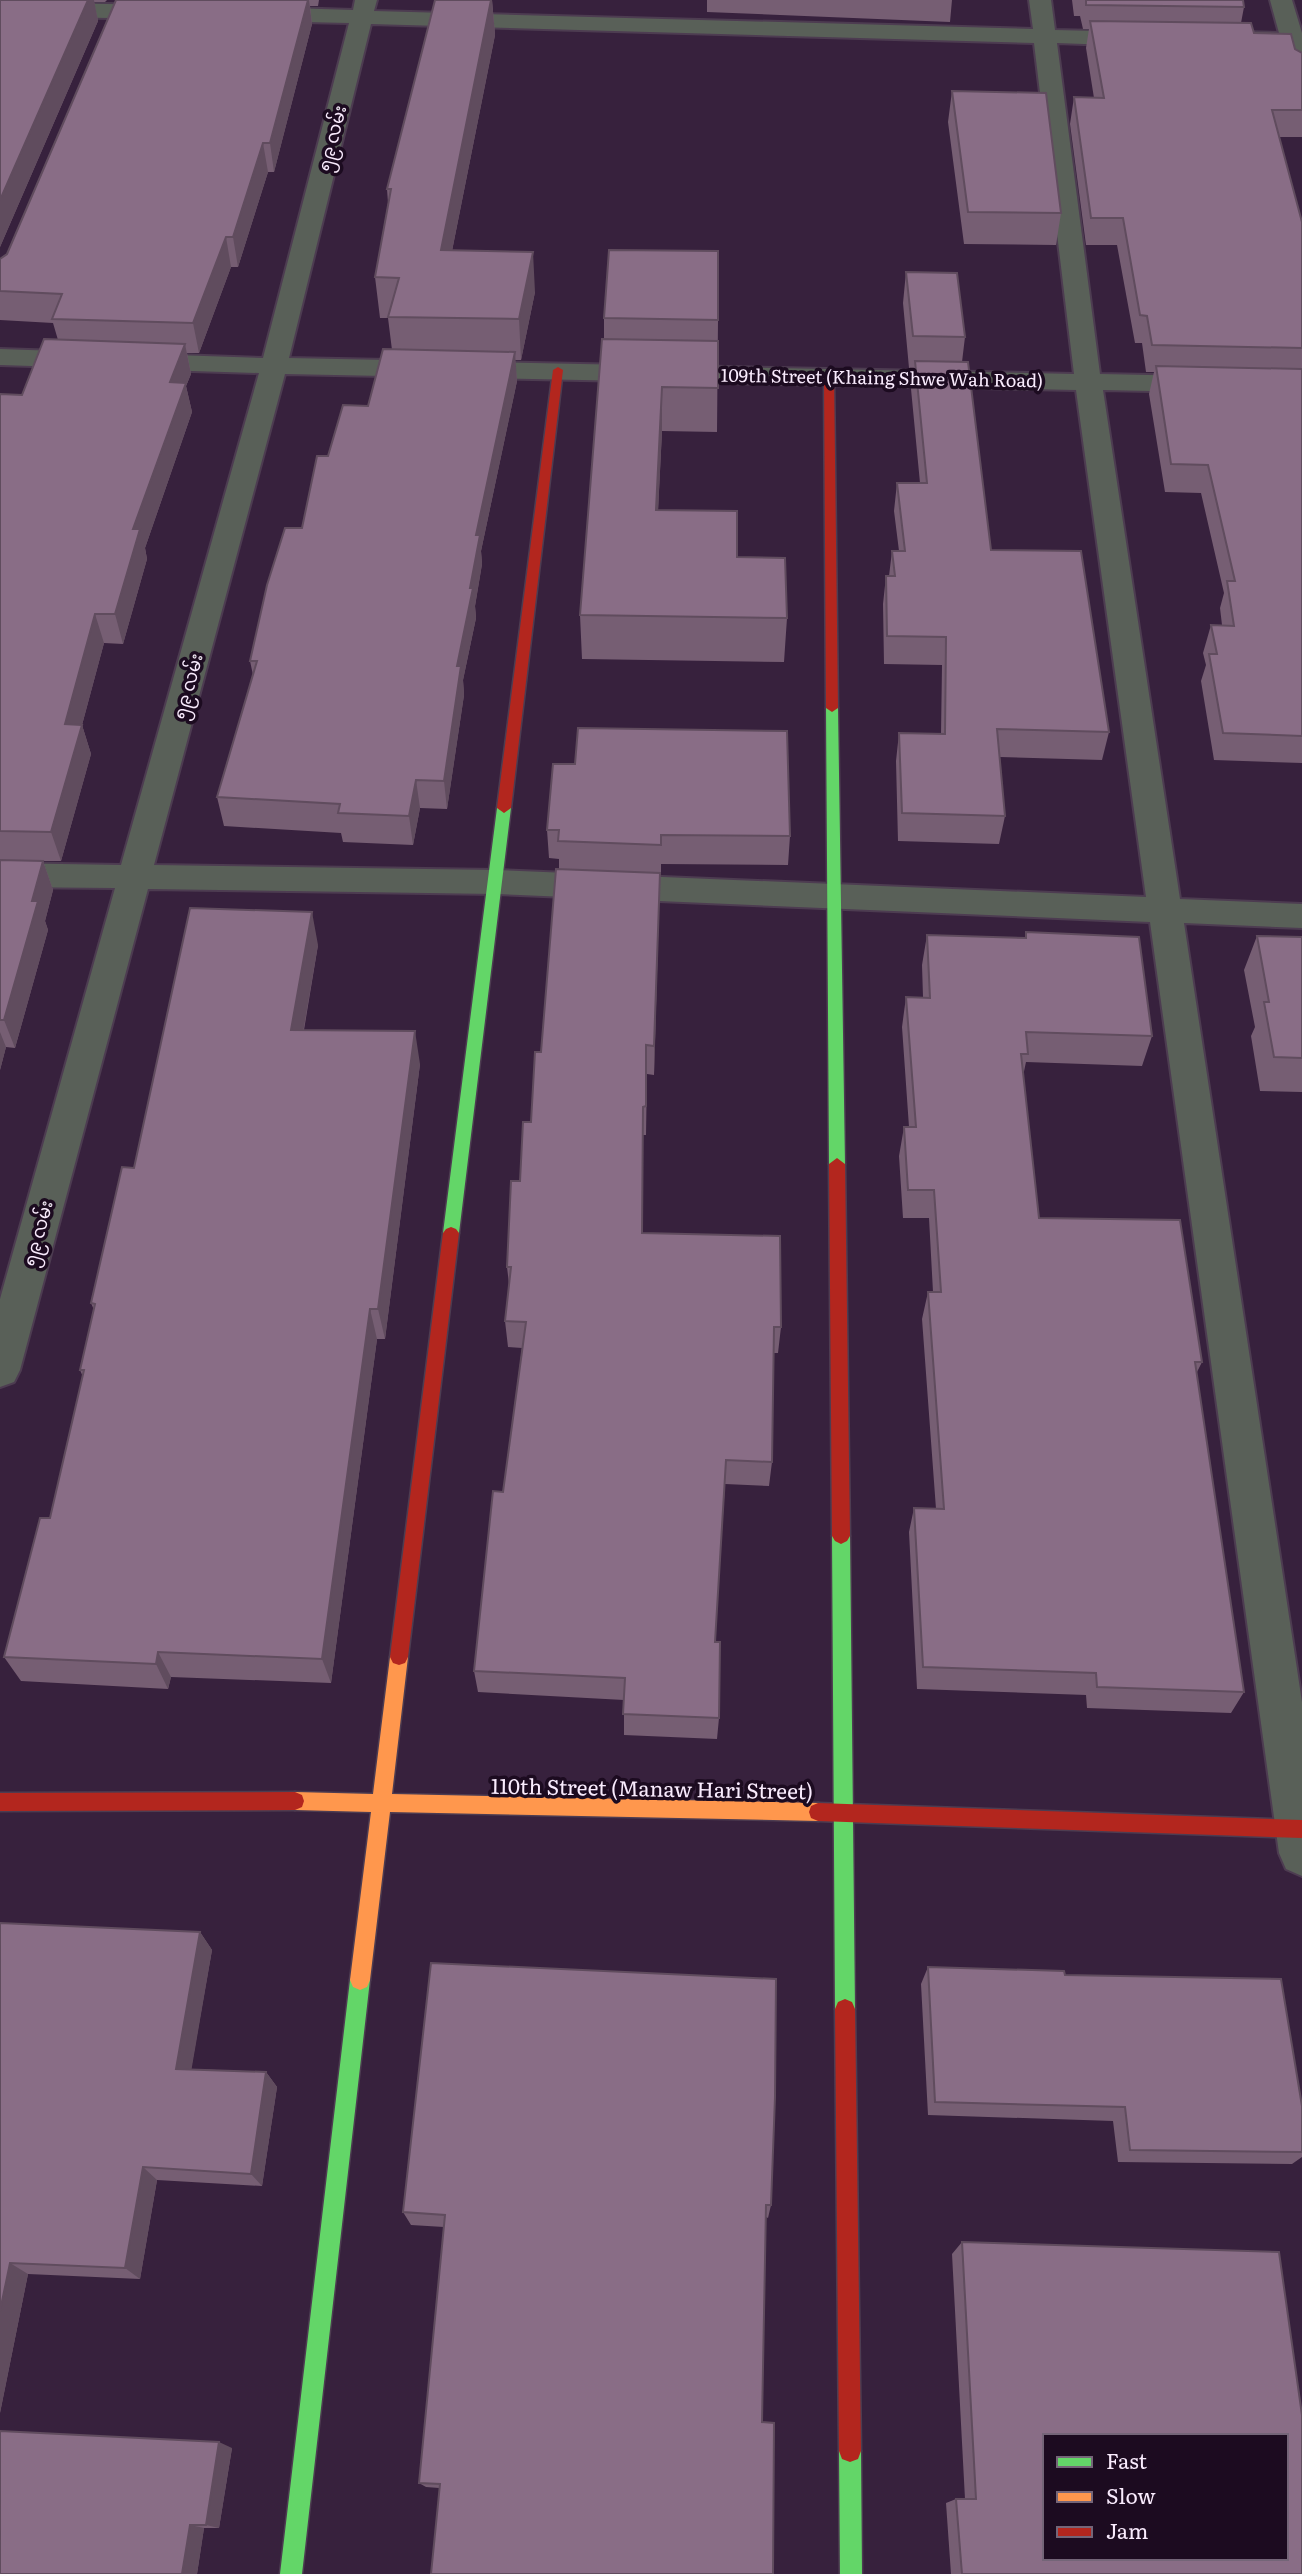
<svg xmlns="http://www.w3.org/2000/svg" width="1302" height="2574" font-family="Literata,'Noto Sans Myanmar',serif">
<style>
.lines{fill:none;stroke-linecap:round;stroke-linejoin:round}
.street-casing{stroke:#4d3c51;stroke-width:4}
.fast-casing{stroke:#4d3c51;stroke-width:3}
.slow-casing{stroke:#4d3c51;stroke-width:3}
.jam-casing{stroke:#4d3c51;stroke-width:3}
.street{fill:#596058;fill-rule:evenodd}
.fast{fill:#63d668;fill-rule:evenodd}
.slow{fill:#ff974d;fill-rule:evenodd}
.jam{fill:#b3261e;fill-rule:evenodd}
.wall{fill:#765e73}
.shaded-wall{fill:#604c5e}
.building{fill:#896d86;stroke:#604c5e;stroke-width:2;fill-rule:evenodd}
.labels{text-anchor:middle;dominant-baseline:central;stroke-width:7;stroke-linejoin:round;paint-order:stroke}
.far-street-label{font-size:18px;fill:#f9ebfd;stroke:#1c0b20}
.street-label{font-size:21px;fill:#f9ebfd;stroke:#1c0b20}
</style>
<rect width="100%" height="100%" fill="#37213d"/>
<g class="lines">
<defs>
<path id="street" d="M355,0H377L374,11L1033,29L1029,0H1051L1055,30L1138,32L1149,39L1138,46L1057,43L1100,374L1302,378V394L1103,390L1180,899L1302,904V928L1184,923L1302,1702V1876L1286,1869L1279,1853L1150,922L496,894L148,889L20,1370L14,1382L0,1387V1299L115,888L0,887V863L121,865L259,373L0,365V349L263,358L349,23L258,21L247,14L258,7L353,10ZM371,24L1034,43L1074,374L289,358ZM285,374L1076,390L1146,897L496,870L154,865Z
M1270,0H1292L1302,33V82L1291,75L1283,46H1241L1230,39L1241,32L1279,33Z
M0,2L162,5L173,12L162,19L0,16Z"/>
<path id="fast" d="M832,704L838,708L845,1164L837,1170L829,1164L826,708Z
M504,803L511,808L459,1233L456,1237H446L443,1233L497,808Z
M841,1528L847,1531L850,1536L855,2009L852,2016L845,2019L838,2016L835,2009L832,1536L835,1531Z
M360,1970L367,1973L370,1980L302,2574H280L350,1980L353,1973Z
M850,2440L858,2443L861,2451L862,2574H840L839,2451L842,2443Z"/>
<path id="slow" d="M399,1649L405,1651L408,1657L392,1794L818,1803L825,1806L827,1812L825,1818L818,1821L390,1812L370,1980L367,1987L360,1990L353,1987L350,1980L371,1812L295,1810L288,1807L286,1801L288,1795L295,1792L373,1794L390,1657L393,1651Z"/>
<path id="jam" d="M558,367L563,370L511,808L504,813L497,808L553,370Z
M829,373L834,376L838,708L832,712L826,708L824,376Z
M837,1158L845,1164L850,1536L847,1541L841,1544L835,1541L832,1536L829,1164Z
M451,1227L456,1229L459,1233L408,1657L405,1663L399,1665L393,1663L390,1657L443,1233L446,1229Z
M295,1792L302,1795L304,1801L302,1807L295,1810L0,1811V1793Z
M818,1803L1302,1820V1838L818,1821L811,1818L809,1812L811,1806Z
M845,1999L852,2002L855,2009L861,2451L858,2459L850,2462L842,2459L839,2451L835,2009L838,2002Z"/>
</defs>
<!-- street casing -->
<use href="#street" class="street-casing"/>
<!-- fast casing -->
<use href="#fast" class="fast-casing"/>
<!-- slow casing -->
<use href="#slow" class="slow-casing"/>
<!-- jam casing -->
<use href="#jam" class="jam-casing"/>
<!-- street -->
<use href="#street" class="street"/>
<!-- fast -->
<use href="#fast" class="fast"/>
<!-- slow -->
<use href="#slow" class="slow"/>
<!-- jam -->
<use href="#jam" class="jam"/>
</g>
<!-- wall -->
<path class="wall" d="M0,0H107L105,2H94L98,21L0,247Z
M116,0H319L318,6H310L312,24L274,172H268L238,267H231L199,353H187L191,374L186,386L192,412L145,548L147,559L123,644L104,643L82,725L91,754L61,861H43L53,890L45,921L48,930L15,1048L6,1047L0,1070V394L22,395L58,340L53,323L0,320V259L7,254Z
M435,0H492L495,35L452,251L535,292L521,360H515L517,381L481,551L482,564L475,606L476,618L463,680L464,695L447,809L420,808L413,845L343,842L341,833L224,826L217,797L253,675L250,661L302,528L328,456L368,406L392,350L388,318H380L375,277L388,203L387,189Z
M707,0H952L950,22L707,12Z
M1072,0H1243L1244,7L1241,23L1254,33L1295,49L1302,53V137H1279L1302,222V763L1214,760L1201,681L1206,665L1203,653L1211,625H1222L1220,608L1224,593L1201,493L1165,492L1149,394L1154,372H1146L1142,343H1135L1117,245H1086L1070,124L1074,97L1094,98L1086,48L1089,29H1083L1080,16H1074Z
M952,91L1061,213L1056,245L964,244L948,122Z
M906,272L965,337L962,362L991,550L1109,732L1102,760L1000,757L1005,816L999,844L898,841L896,761L899,733L941,734L942,665L884,664L883,604L886,576H889L892,551H899L894,511L897,483H920L911,389L914,368H909L903,303Z
M604,318L718,320L717,432L662,431L658,510L737,557L787,618L784,662L582,659L580,615L604,339Z
M575,764L790,836L788,865L661,864V874H660L654,1075L647,1074L646,1135H643L642,1233L781,1327L778,1353H774L772,1462L769,1486L725,1484L715,1642L719,1718L717,1739L624,1735V1700L478,1692L474,1671L503,1492L522,1348L508,1347L505,1321L509,1284L507,1267L520,1181L531,1122L541,1052L559,869V859L549,858L547,830Z
M1026,932L1152,1036L1142,1066L1026,1062L1023,1076L1039,1218L1202,1362L1196,1374L1244,1692L1231,1713L1087,1708L1086,1695L917,1689L909,1532L914,1508L936,1509L922,1319L928,1292H933L929,1218H903L899,1156L904,1127H909L902,1027L906,997H923L922,965L927,935L1025,938Z
M1257,936L1302,937V1092L1260,1091L1251,1036L1255,1027L1244,970Z
M318,945L304,1030L420,1064L385,1339H377L331,1683L171,1677L168,1689L21,1681L4,1657L50,1518L83,1377L80,1370L94,1310L91,1303L134,1168Z
M0,1923L200,1932L212,1950L191,2069L266,2072L277,2087L262,2186L157,2180L140,2279L28,2274L0,2413Z
M928,1967L1065,1975L1302,2106V2157L1292,2164L1118,2162L1113,2121L928,2115L921,1984Z
M771,2205L768,2218L766,2217L439,2488L426,2487L419,2483L444,2227L411,2225L403,2212Z
M962,2242L1302,2574H951L946,2503L956,2499H965L952,2254Z
M232,2448L219,2528H204L197,2574H0Z"/>
<!-- shaded-wall -->
<path class="shaded-wall" d="M88,0H94L98,21L0,247V200Z
M308,0H309L312,24L274,172L270,143Z
M491,0H492L495,35L444,291L441,250Z
M263,143L268,172L238,267L233,237Z
M226,237L231,267L199,353L193,323Z
M533,252L535,292L521,360L519,319Z
M185,344L191,374L186,386L192,412L145,548L147,559L123,644L115,614L133,529L170,382Z
M515,352L517,381L481,551L482,564L475,606L476,618L463,680L464,695L447,809L444,781L457,666L470,588L476,535Z
M662,387V431L656,554V510Z
M95,614L104,643L82,725L91,754L61,861L51,832L65,724Z
M416,780L420,808L413,845L409,816Z
M43,861L53,890L45,921L48,930L15,1048L4,1020L32,901Z
M660,873L659,904L654,1075V1046Z
M312,912L318,945L298,1062L291,1030Z
M415,1031L420,1064L385,1339L378,1309Z
M0,1032L6,1047L0,1070Z
M370,1309L377,1339L331,1683L322,1659Z
M158,1652L171,1677L168,1689L156,1664Z
M200,1932L212,1950L189,2084L176,2069Z
M266,2072L277,2087L262,2186L251,2174Z
M143,2167L157,2180L140,2279L125,2268Z
M10,2263L28,2274L0,2413V2311Z
M219,2442L232,2448L219,2528L206,2525Z
M190,2525L204,2528L197,2574H182Z"/>
<!-- building -->
<path class="building" d="M0,0H88L0,200Z
M116,0H308L270,143H263L233,237H226L193,323L52,319L62,294L0,291V259L7,254Z
M435,0H491L441,250L533,252L519,319L388,317L399,278L375,277L391,189H387Z
M1086,0H1243L1244,7L1086,5Z
M1090,21L1251,23L1254,33L1291,34L1295,49L1302,53V110H1272L1302,222V348L1152,345L1147,316L1140,315L1123,218H1091L1074,97L1104,98Z
M952,91L1046,93L1061,213L968,212Z
M609,250L718,251V320L604,318Z
M906,272L957,273L965,337L913,336Z
M44,339L185,344L170,382L186,383L133,529H140L115,614H95L65,724L82,725L51,832L0,831V394L22,395Z
M602,339L718,341V388L662,387L656,510L737,511V557L785,558L787,618L580,615Z
M383,349L515,352L476,535H480L470,588H473L457,666H461L444,781L416,780L409,816L338,813L340,804L217,797L257,661H250L267,585L285,528H302L317,456H328L343,405L368,406Z
M915,361L968,362L991,550L1081,551L1109,732L997,729L1005,816L902,813L899,733L945,734L946,637L887,636L886,576H895L892,551H905L897,483H927Z
M1156,366L1302,369V736L1223,733L1209,654H1217L1211,625L1234,626L1227,581H1235L1208,465L1171,464Z
M578,728L787,731L790,836L661,835V845L558,841L559,830H547L553,764H575Z
M0,860L43,861L32,901H38L4,1020H0Z
M556,869L660,873L654,1046L646,1045V1106L643,1107L642,1233L780,1236L781,1327H774L772,1462L726,1460L715,1642H720L719,1718L623,1714L625,1678L474,1671L493,1491L503,1492L526,1322L505,1321L511,1267H507L511,1181H520L523,1122H531L535,1052H541Z
M190,908L312,912L291,1030L415,1031L378,1309H370L322,1659L158,1652L156,1664L4,1657L40,1518H50L84,1370H80L95,1304L91,1303L122,1167L134,1168Z
M1026,932L1139,937L1152,1036L1026,1032L1028,1054H1021L1039,1218L1180,1220L1202,1362H1195L1244,1692L1097,1687L1096,1673L923,1667L914,1508L944,1509L928,1292H941L934,1190H908L904,1127H916L906,997L930,998L927,935L1026,938Z
M1257,936L1302,937V1058L1274,1057L1264,1002H1269Z
M0,1923L200,1932L176,2069L266,2072L251,2174L143,2167L125,2268L10,2263L0,2311Z
M431,1963L776,1979L775,2097L771,2205H766L762,2422L774,2423L773,2574H431L440,2484L419,2483L445,2215L403,2212Z
M928,1967L1064,1971L1065,1975L1281,1979L1302,2106V2152L1130,2150L1125,2107L935,2102Z
M962,2242L1279,2252L1302,2415V2574H962L956,2499H976ZM1045,2436H1286V2558H1045Z
M0,2431L219,2442L206,2525H190L182,2574H0Z"/>
<g class="labels">
<!-- far-street labels -->
<g class="far-street-label">
<text transform="translate(331 138) rotate(-76)">၅၉ လမ်း</text>
<text transform="translate(882 377) rotate(1)">109th Street (Khaing Shwe Wah Road)</text>
<text transform="translate(187 686) rotate(-75)">၅၉ လမ်း</text>
<text transform="translate(37 1233) rotate(-75)">၅၉ လမ်း</text>
</g>
<!-- street labels -->
<g class="street-label">
<text transform="translate(652 1787) rotate(1)">110th Street (Manaw Hari Street)</text>
</g>
</g>
<!-- legend -->
<rect x="1043" y="2434" width="245" height="126" fill="#1c0b20" stroke="#746578" stroke-width="2"/>
<rect x="1057" y="2457" width="35" height="10" fill="#63d668" stroke="#746578" stroke-width="2"/>
<text x="1106" y="2469" font-size="21" fill="#f9ebfd">Fast</text>
<rect x="1057" y="2492" width="35" height="10" fill="#ff974d" stroke="#746578" stroke-width="2"/>
<text x="1106" y="2504" font-size="21" fill="#f9ebfd">Slow</text>
<rect x="1057" y="2527" width="35" height="10" fill="#b3261e" stroke="#746578" stroke-width="2"/>
<text x="1106" y="2539" font-size="21" fill="#f9ebfd">Jam</text>
</svg>
